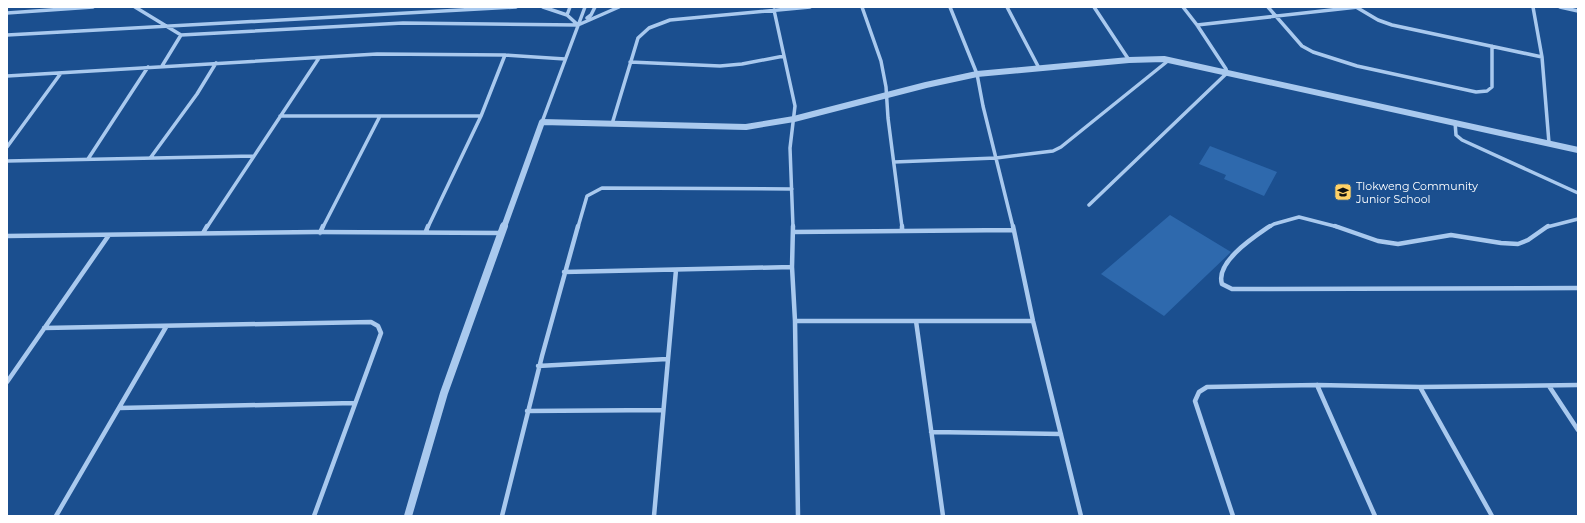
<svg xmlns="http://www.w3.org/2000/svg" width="1585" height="523" font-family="Montserrat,sans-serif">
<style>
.green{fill:#2e69ad}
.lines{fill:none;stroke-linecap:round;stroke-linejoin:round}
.minor-far1{stroke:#a9c9ee;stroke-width:3.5}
.minor{stroke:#a9c9ee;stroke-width:4.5}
.tertiary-far1{stroke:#a9c9ee;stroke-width:6}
.tertiary{stroke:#a9c9ee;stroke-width:8}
.labels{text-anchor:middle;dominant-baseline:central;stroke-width:3;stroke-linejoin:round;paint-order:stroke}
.poi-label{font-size:11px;fill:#fff;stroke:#1b4f8f;text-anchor:start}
</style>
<rect width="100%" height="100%" fill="#1b4f8f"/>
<!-- green -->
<path class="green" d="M1210,146L1277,172L1264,196L1224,179L1226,175L1199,164Z
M1170,215L1231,252L1164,316L1101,274Z"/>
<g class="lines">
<!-- minor-far1 -->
<path class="minor-far1" d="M135,7L181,35L403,23L578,25L619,7
M543,7L567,15L578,25
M862,7L881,61L886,87L888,118L902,227
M950,7L977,74L983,106L1013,227
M1007,7L1039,68
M1094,7L1129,60
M1268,7L1302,46L1313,52L1357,66L1476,92L1487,91L1492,87V46
M1356,7L1378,20L1392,25L1542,57
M1533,7L1542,57L1549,143
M1560,7L1578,11
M774,10L795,106L790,148L793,227
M7,13L93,7
M567,15L570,7
M587,18L591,15L595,7
M1197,25L1358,7
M7,35L516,7
M630,62L720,66L742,64L784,56
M162,66L181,35
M7,76L377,54L505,55L565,59
M280,116H481
M542,122L585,7
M1455,122L1456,135L1462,140L1578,193
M612,124L638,38L649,28L670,20L810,7
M7,147L61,73
M151,157L197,94L216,63
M88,159L148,67
M7,161L254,156
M894,162L996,158L1053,151L1061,147L1169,60
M1089,205L1227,73L1226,69L1197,25L1183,7
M207,227L319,58
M323,227L380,116
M428,227L481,116L505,55
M578,227L587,196L602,188L792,189
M1269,227L1274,224L1299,217L1338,227
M1547,227L1578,219"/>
<!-- minor -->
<path class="minor" d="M793,226L792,267L795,321L798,516
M902,226V230
M1013,226L1033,321L1081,516
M1270,226C1254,237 1215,262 1222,284L1232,289L1578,288
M1335,226L1378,241L1398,244L1451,235L1501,243L1518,244L1528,240L1548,226
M426,231L428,226
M793,232L1014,230
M203,233L207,226
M320,233L323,226
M7,236L316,232L502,233
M564,272L792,267
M795,321H1033
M916,321L943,516
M44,328L371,322L378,326L381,333L314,516
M538,366L667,359
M7,382L109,235
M1317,385L1375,516
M1549,386L1578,430
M1420,387L1492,516
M119,408L354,403
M527,411L663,410
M931,432L1061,434
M56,516L166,327
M502,516L542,356L578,226
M654,516L676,270
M1233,516L1195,401L1199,392L1207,387L1317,385L1420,387L1578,385"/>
<!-- tertiary-far1 -->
<path class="tertiary-far1" d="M504,227L542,122L746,127L794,119L926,85L977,74L1129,60L1164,59L1578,150"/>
<!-- tertiary -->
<path class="tertiary" d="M408,516L444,393L504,226"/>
</g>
<!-- icons -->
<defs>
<symbol id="school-square" viewBox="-11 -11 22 22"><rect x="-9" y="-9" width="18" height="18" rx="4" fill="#ffd166" stroke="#1b4f8f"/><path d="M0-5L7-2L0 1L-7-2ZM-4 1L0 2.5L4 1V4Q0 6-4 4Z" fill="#111"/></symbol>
</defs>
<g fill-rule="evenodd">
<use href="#school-square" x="1333" y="182" width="20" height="20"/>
</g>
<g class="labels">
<!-- poi labels -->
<g class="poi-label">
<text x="1356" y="186">Tlokweng Community<tspan x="1356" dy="13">Junior School</tspan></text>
</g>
</g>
<!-- border -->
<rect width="1585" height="523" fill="none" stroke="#ffffff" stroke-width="16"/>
</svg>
